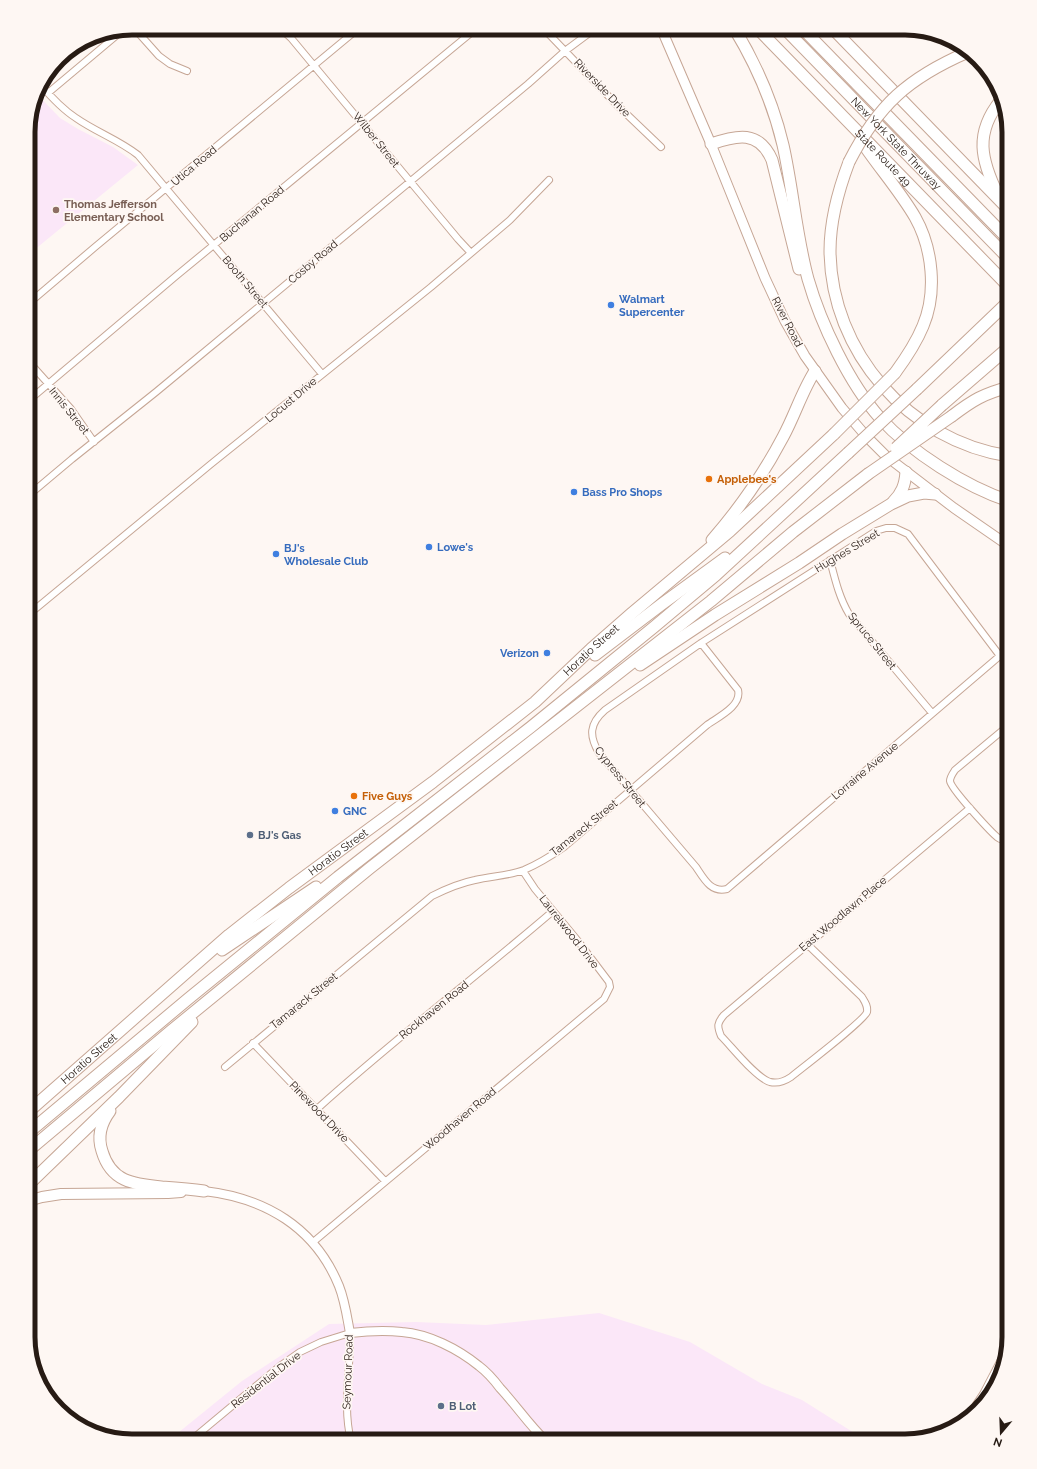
<svg xmlns="http://www.w3.org/2000/svg" width="1037" height="1469" font-family="Raleway,sans-serif">
<style>
.education{fill:#fbe7f8}
.lines{fill:none;stroke-linecap:round;stroke-linejoin:round}
.minor-casing{stroke:#c6a695;stroke-width:8}
.tertiary-casing{stroke:#c6a695;stroke-width:10}
.secondary-casing{stroke:#c6a695;stroke-width:11}
.trunk-casing{stroke:#c6a695;stroke-width:12}
.motorway-casing{stroke:#c6a695;stroke-width:13}
.minor{stroke:#fff;stroke-width:6}
.tertiary{stroke:#fff;stroke-width:8}
.secondary{stroke:#fff;stroke-width:9}
.trunk{stroke:#fff;stroke-width:10}
.motorway{stroke:#fff;stroke-width:11}
.motorway-bridge-casing{stroke:#c6a695;stroke-width:13;stroke-linecap:butt}
.motorway-bridge{stroke:#fff;stroke-width:11}
.education-dot{fill:#8d6e63;stroke:#fef7f3;stroke-width:1.5}
.shop-dot{fill:#3f7fe0;stroke:#fef7f3;stroke-width:1.5}
.food-dot{fill:#e8710a;stroke:#fef7f3;stroke-width:1.5}
.service-dot{fill:#5c6f8a;stroke:#fef7f3;stroke-width:1.5}
.labels{text-anchor:middle;dominant-baseline:central;stroke-width:3.5;stroke-linejoin:round;paint-order:stroke}
.street-label{font-size:11px;fill:#271b14;stroke:#fef7f3}
.education-label{font-size:11px;font-weight:bold;fill:#785e54;stroke:#fef7f3;text-anchor:start}
.shop-label{font-size:11px;font-weight:bold;fill:#366cbe;stroke:#fef7f3;text-anchor:start}
.food-label{font-size:11px;font-weight:bold;fill:#c56008;stroke:#fef7f3;text-anchor:start}
.service-label{font-size:11px;font-weight:bold;fill:#4e5e75;stroke:#fef7f3;text-anchor:start}
.rim{fill:none;stroke:#271b14;stroke-width:5}
</style>
<rect width="100%" height="100%" fill="#fef7f3"/>
<!-- education -->
<path class="education" d="M37,94L60,118L78,129L113,147L138,165L28,255V125Z
M599,1313L690,1342L762,1384L802,1400L867,1441H168L242,1381L329,1324L416,1322L486,1325Z"/>
<g class="lines">
<defs>
<path id="minor" d="M134,28L159,56L170,64L187,71
M280,28L291,38L458,239L471,253
M543,28L616,104L661,147
M40,84C51,97 62,109 76,118C96,132 119,140 138,155L322,374
M48,93L123,30
M28,304L95,247L359,28
M28,361L71,409L94,442
M28,401L176,276L477,28
M28,496L72,459L156,392L528,84L565,51L596,28
M830,560C835,579 839,597 849,614L932,713
M28,615L211,464L431,287L510,220L549,180
M1000,656L908,534L895,528H886L876,531L701,643L605,710C589,724 589,736 599,753L696,867C704,879 711,893 727,889L1009,648
M1009,841C1005,841 1001,840 997,837C990,831 951,789 950,781C950,777 953,773 955,770L1009,725
M807,944L862,997C865,1002 868,1006 867,1012C865,1020 802,1068 791,1077C785,1081 778,1084 770,1082C756,1078 732,1047 721,1036C717,1026 717,1023 724,1015L970,808
M253,1043L385,1181
M225,1067L432,896C446,889 460,883 475,880C491,876 508,876 524,870C538,864 551,856 564,847L707,725C718,717 742,706 738,690L701,643
M317,1109C393,1040 475,978 553,911
M312,1243L604,999L610,987L609,982L578,941L535,889L523,871
M969,1415L983,1394L1006,1350
M190,1441L280,1366L300,1352L321,1342L350,1333C351,1369 342,1405 351,1441"/>
<path id="tertiary" d="M204,1191C265,1198 315,1227 339,1286C345,1301 347,1317 350,1333C367,1331 385,1330 402,1332C429,1334 458,1349 479,1366C487,1372 494,1380 500,1388C516,1405 529,1425 546,1441"/>
<path id="secondary" d="M661,28L711,144L765,278L785,321L805,356L842,408L866,436L886,456L954,508L1009,546"/>
<path id="trunk" d="M28,1201L42,1197L61,1194L168,1193L181,1192"/>
<g id="motorway">
<path d="M734,28C756,64 773,103 783,145C793,189 796,235 808,279C821,324 849,383 880,418C911,452 966,487 1009,501"/>
<path id="s1" d="M757,28L1009,287"/>
<path id="s2" d="M784,28L1009,259"/>
<path d="M802,28L1009,240"/>
<path d="M832,28L1009,210"/>
<path d="M711,144C737,135 759,130 772,160L799,269"/>
<path d="M866,148C882,171 901,193 915,217C933,249 937,293 923,326C916,343 906,358 895,373"/>
<path d="M849,162C838,191 830,220 830,251C831,352 909,441 1009,456"/>
<path d="M998,195C981,160 974,133 1001,100"/>
<path d="M917,389L1009,301"/>
<path d="M942,405L1009,347"/>
<path d="M952,416C973,400 983,394 1009,387"/>
<path d="M893,502C902,493 905,485 906,472"/>
<path d="M712,540C740,508 763,475 783,437C795,415 802,391 815,371"/>
<path d="M595,655L662,604L725,558"/>
<path d="M640,665L715,615L799,563L842,534L891,504L908,496L924,493L935,494"/>
<path d="M222,950L316,887"/>
<path d="M110,1111C101,1123 97,1136 102,1151C111,1182 133,1184 162,1187C176,1188 190,1189 204,1191"/>
<path id="s3" d="M28,1112L171,986L229,935L289,888L433,782L535,702L591,649L631,614L730,531L834,434"/>
<path d="M28,1133L188,999L338,877L531,727L654,627L716,575L848,453"/>
<path d="M28,1151L172,1030L370,868L711,601L793,532L868,474"/>
<path d="M28,1185L119,1097L192,1022"/>
</g>
</defs>
<!-- minor casing -->
<use href="#minor" class="minor-casing"/>
<!-- tertiary casing -->
<use href="#tertiary" class="tertiary-casing"/>
<!-- secondary casing -->
<use href="#secondary" class="secondary-casing"/>
<!-- trunk casing -->
<use href="#trunk" class="trunk-casing"/>
<!-- motorway casing -->
<use href="#motorway" class="motorway-casing"/>
<!-- minor -->
<use href="#minor" class="minor"/>
<!-- tertiary -->
<use href="#tertiary" class="tertiary"/>
<!-- secondary -->
<use href="#secondary" class="secondary"/>
<!-- trunk -->
<use href="#trunk" class="trunk"/>
<!-- motorway -->
<use href="#motorway" class="motorway"/>
<defs>
<path id="motorway-bridge" d="M849,162C878,105 908,78 968,52
M834,434L895,373
M896,448L942,405
M848,453L917,389
M868,474L952,416"/>
</defs>
<!-- motorway-bridge casing -->
<use href="#motorway-bridge" class="motorway-bridge-casing"/>
<!-- motorway-bridge -->
<use href="#motorway-bridge" class="motorway-bridge"/>
</g>
<!-- markers -->
<circle class="education-dot" cx="56" cy="210" r="4"/>
<g class="shop-dot">
<circle cx="611" cy="305" r="4"/>
<circle cx="574" cy="492" r="4"/>
<circle cx="429" cy="547" r="4"/>
<circle cx="276" cy="554" r="4"/>
<circle cx="547" cy="653" r="4"/>
<circle cx="335" cy="811" r="4"/>
</g>
<g class="food-dot">
<circle cx="709" cy="479" r="4"/>
<circle cx="354" cy="796" r="4"/>
</g>
<g class="service-dot">
<circle cx="250" cy="835" r="4"/>
<circle cx="441" cy="1406" r="4"/>
</g>
<g class="labels">
<!-- street labels -->
<g class="street-label">
<text transform="translate(602 88) rotate(46)">Riverside Drive</text>
<text transform="translate(376 140) rotate(51)">Wilber Street</text>
<text stroke="none"><textPath href="#s2" startOffset="161">New York State Thruway</textPath></text>
<text stroke="none"><textPath href="#s1" startOffset="181">State Route 49</textPath></text>
<text transform="translate(194 166) rotate(-40)">Utica Road</text>
<text transform="translate(252 214) rotate(-40)">Buchanan Road</text>
<text transform="translate(313 262) rotate(-40)">Cosby Road</text>
<text transform="translate(245 282) rotate(50)">Booth Street</text>
<text transform="translate(787 322) rotate(63)">River Road</text>
<text transform="translate(291 400) rotate(-40)">Locust Drive</text>
<text transform="translate(69 411) rotate(51)">Innis Street</text>
<text transform="translate(847 551) rotate(-31)">Hughes Street</text>
<text transform="translate(872 641) rotate(51)">Spruce Street</text>
<text stroke="none"><textPath href="#s3" startOffset="729">Horatio Street</textPath></text>
<text transform="translate(865 771) rotate(-40)">Lorraine Avenue</text>
<text transform="translate(620 777) rotate(51)">Cypress Street</text>
<text transform="translate(584 828) rotate(-39)">Tamarack Street</text>
<text stroke="none"><textPath href="#s3" startOffset="405">Horatio Street</textPath></text>
<text transform="translate(843 914) rotate(-40)">East Woodlawn Place</text>
<text transform="translate(569 932) rotate(52)">Laurelwood Drive</text>
<text transform="translate(304 1001) rotate(-39)">Tamarack Street</text>
<text transform="translate(434 1010) rotate(-39)">Rockhaven Road</text>
<text stroke="none"><textPath href="#s3" startOffset="81">Horatio Street</textPath></text>
<text transform="translate(319 1112) rotate(46)">Pinewood Drive</text>
<text transform="translate(460 1119) rotate(-40)">Woodhaven Road</text>
<text transform="translate(348 1372) rotate(-88)">Seymour Road</text>
<text transform="translate(266 1380) rotate(-38)">Residential Drive</text>
</g>
<!-- education labels -->
<g class="education-label">
<text x="64" y="204">Thomas Jefferson<tspan x="64" dy="13">Elementary School</tspan></text>
</g>
<!-- shop labels -->
<g class="shop-label">
<text x="619" y="299">Walmart<tspan x="619" dy="13">Supercenter</tspan></text>
<text x="582" y="492">Bass Pro Shops</text>
<text x="437" y="547">Lowe's</text>
<text x="284" y="548">BJ's<tspan x="284" dy="13">Wholesale Club</tspan></text>
<text x="539" y="653" text-anchor="end">Verizon</text>
<text x="343" y="811">GNC</text>
</g>
<!-- food labels -->
<g class="food-label">
<text x="717" y="479">Applebee's</text>
<text x="362" y="796">Five Guys</text>
</g>
<!-- service labels -->
<g class="service-label">
<text x="258" y="835">BJ's Gas</text>
<text x="449" y="1406">B Lot</text>
</g>
</g>
<!-- crop -->
<path d="M0 0H1037V1469H0ZM132 35H905A97 97 0 0 1 1002 132V1337A97 97 0 0 1 905 1434H132A97 97 0 0 1 35 1337V132A97 97 0 0 1 132 35Z" fill="#fef7f3" fill-rule="evenodd"/>
<path class="rim" d="M132 35H905A97 97 0 0 1 1002 132V1337A97 97 0 0 1 905 1434H132A97 97 0 0 1 35 1337V132A97 97 0 0 1 132 35Z"/>
<!-- north arrow -->
<g transform="translate(1001 1433) rotate(199)" stroke="#fef7f3" stroke-width="3" paint-order="stroke">
<path d="M0-3L7 15L0 10L-7 15Z" fill="#271b14"/>
<text y="-6" font-size="11" font-weight="bold" text-anchor="middle" fill="#271b14">N</text>
</g>
</svg>
